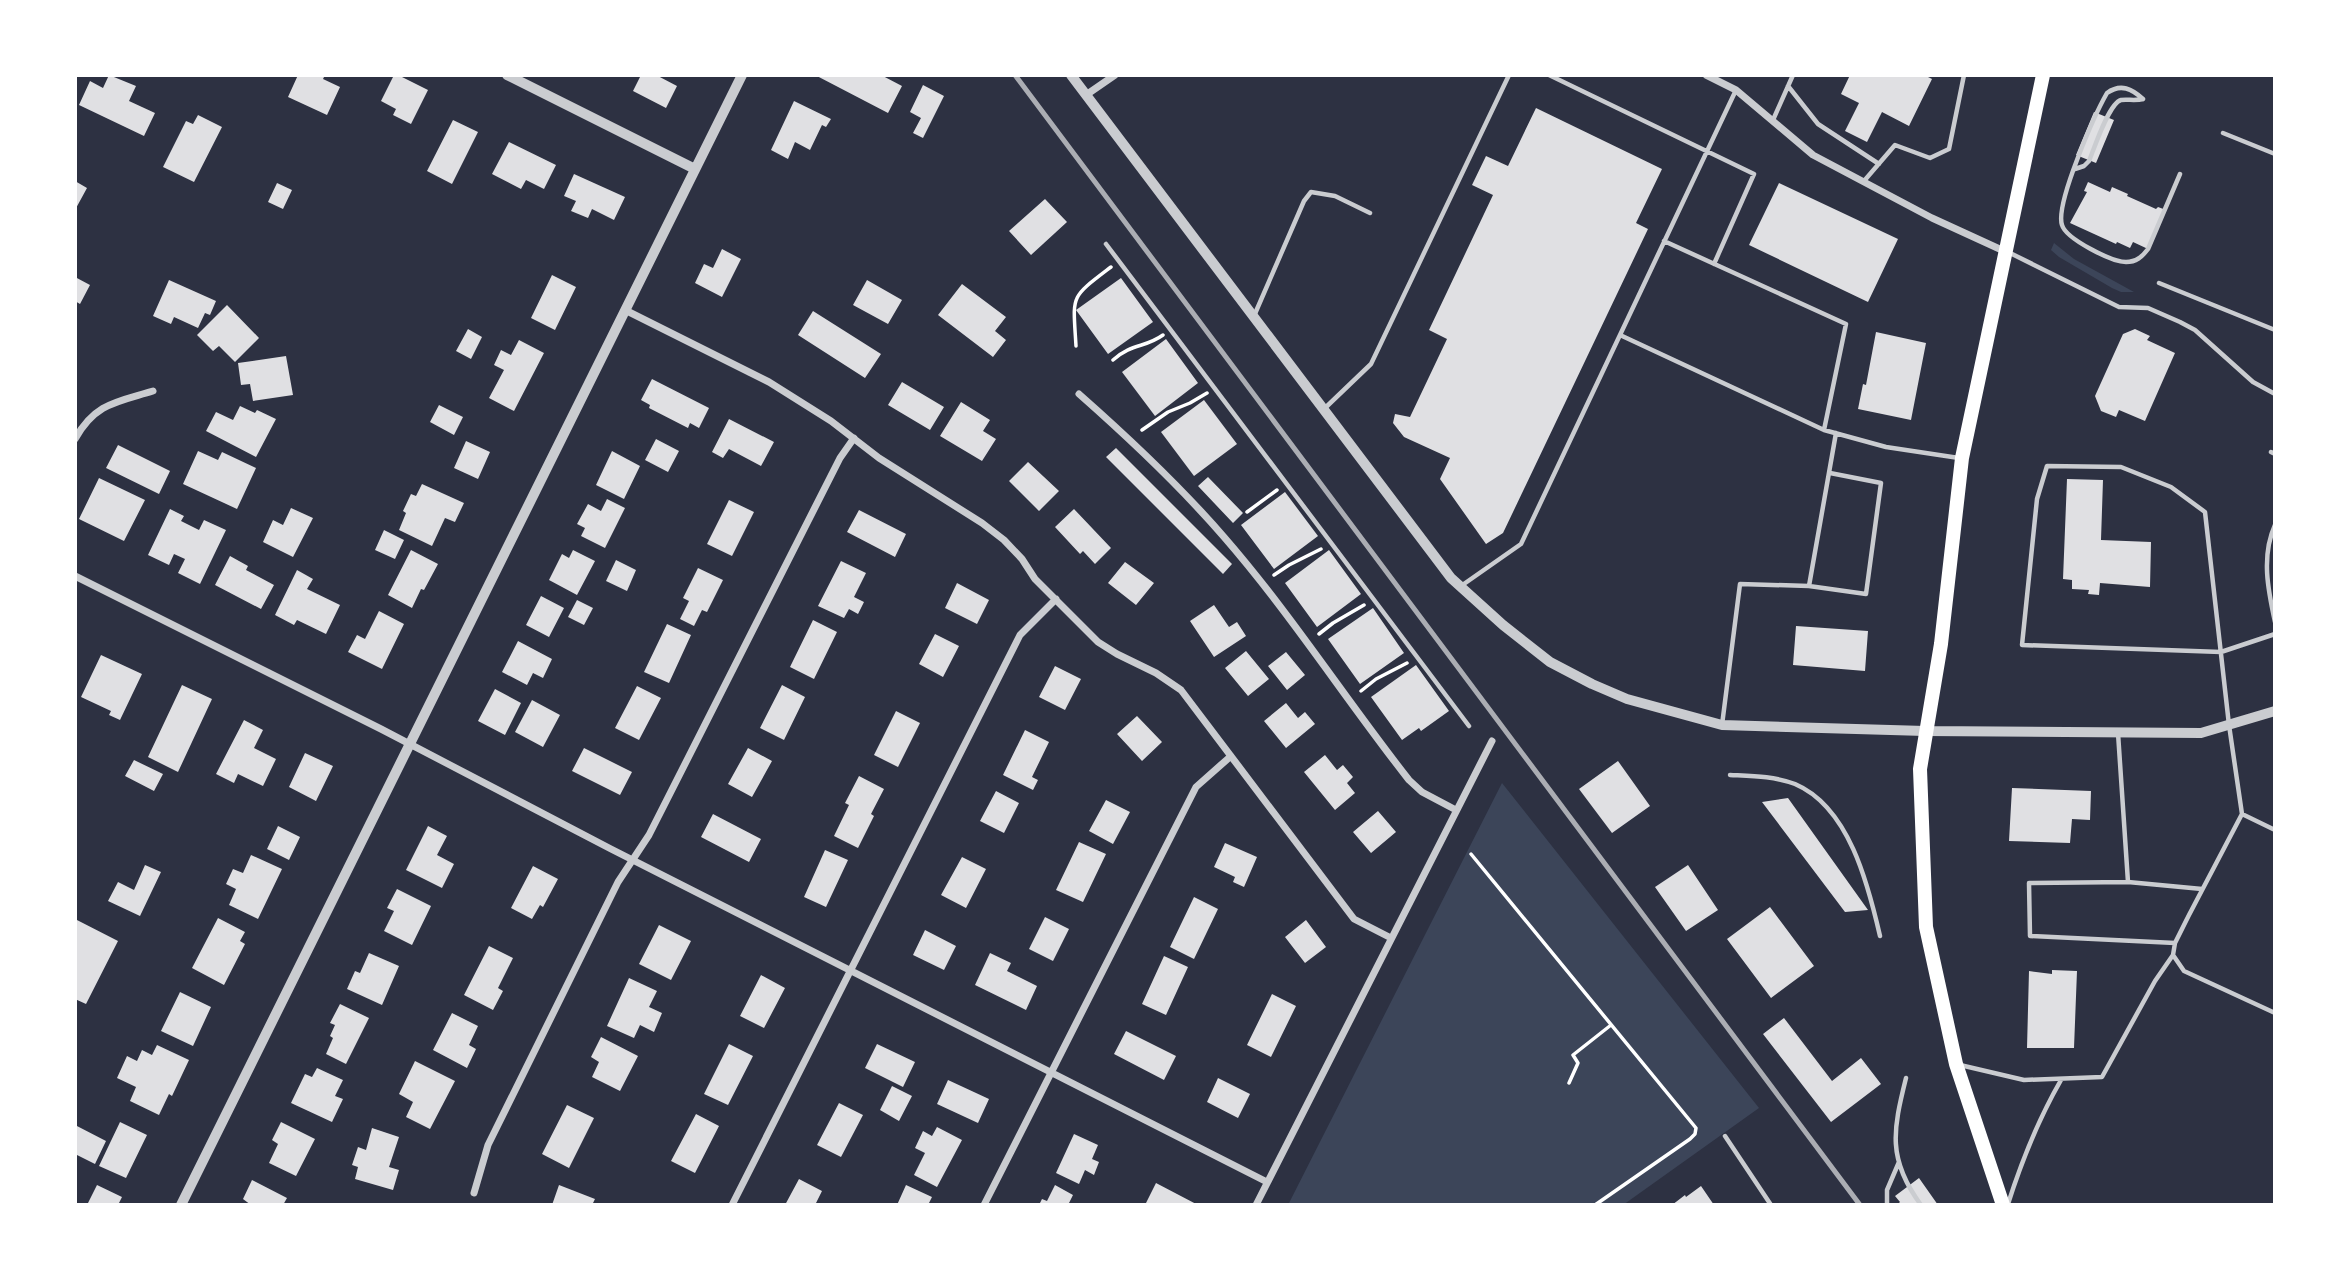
<svg xmlns="http://www.w3.org/2000/svg" width="2350" height="1280" font-family="'Space Grotesk',sans-serif">
<style>
.green{fill:#3c4559}
.building{fill:#e0e0e3}
.lines{fill:none;stroke-linecap:round;stroke-linejoin:round}
.path{stroke:#fff;stroke-width:3.5}
.service{stroke:#caccd0;stroke-width:4.5}
.minor{stroke:#caccd0;stroke-width:7}
.tertiary{stroke:#caccd0;stroke-width:10}
.primary{stroke:#fff;stroke-width:14}
.rail{stroke:#abadb3;stroke-width:5}
</style>
<rect width="100%" height="100%" fill="#2d3142"/>
<!-- green -->
<path class="green" d="M2054,243L2074,259L2134,292H2121L2112,288L2059,257L2051,250Z
M1502,783L1759,1108L1623,1205H1288Z"/>
<!-- building -->
<path class="building" d="M109,75L136,86L129,101L155,113L144,136L79,105L90,81L103,88Z
M298,75H325L323,79L340,87L327,115L288,97Z
M394,75H398L428,90L411,124L393,115L396,109L381,101Z
M641,75H656L677,86L666,108L633,91Z
M815,75H881L902,86L888,113Z
M1850,75H1924L1932,79L1909,126L1882,112L1867,142L1845,131L1859,103L1841,94Z
M923,85L944,96L923,138L913,133L921,118L910,112Z
M794,101L831,119L826,127L822,125L810,150L795,142L788,159L771,150Z
M1536,108L1662,169L1636,223L1648,229L1503,533L1486,544L1440,479L1450,458L1404,437L1393,423L1395,414L1410,417L1447,339L1429,330L1493,195L1472,185L1486,156L1508,166Z
M2094,112L2114,120L2096,163L2076,155Z
M198,115L222,127L194,182L163,167L186,121L193,124Z
M453,120L478,132L452,184L427,171Z
M509,142L556,165L544,189L526,180L521,189L492,174Z
M574,174L625,197L614,220L592,209L588,218L571,211L576,201L564,196Z
M75,181L87,188L75,210Z
M2088,182L2110,192L2112,187L2128,194L2127,196L2156,209L2158,207L2166,210L2148,249L2133,242L2130,248L2117,242L2116,244L2070,223L2087,192L2084,191Z
M277,183L292,190L283,209L268,202Z
M1779,183L1898,239L1868,302L1749,245Z
M1045,199L1067,222L1031,255L1009,231Z
M722,249L741,259L722,297L695,283L704,264L713,268Z
M552,275L576,287L555,330L531,318Z
M75,277L90,285L80,304L75,301Z
M1121,278L1153,322L1108,354L1076,310Z
M169,280L216,301L210,315L205,313L198,328L174,317L171,324L153,316Z
M867,280L902,300L888,324L853,305Z
M962,284L1006,317L995,331L1006,340L993,357L938,315Z
M227,305L259,338L235,362L219,346L213,351L197,335Z
M813,311L881,354L865,378L798,335Z
M468,329L482,337L471,359L456,351Z
M2135,329L2150,336L2147,340L2175,353L2145,421L2119,410L2116,417L2101,411L2095,396L2123,334Z
M1876,332L1926,343L1911,420L1858,409L1863,384L1866,385Z
M1166,339L1198,383L1155,416L1122,372Z
M519,340L544,353L514,411L489,398L504,370L494,365L501,350L511,355Z
M286,356L293,395L253,401L250,384L241,385L238,363Z
M652,379L709,408L699,428L690,423L688,428L649,408L650,405L641,400Z
M902,382L944,407L930,430L888,405Z
M1204,400L1237,444L1194,476L1161,432Z
M961,402L990,420L983,431L996,439L982,461L940,436Z
M439,405L463,417L454,435L430,422Z
M240,406L255,413L257,410L276,419L256,457L206,431L216,412L233,420Z
M729,419L774,442L761,466L729,449L723,458L712,452Z
M656,439L679,451L668,472L645,460Z
M466,441L490,452L478,479L454,468Z
M118,445L170,471L159,494L106,468Z
M1116,448L1232,564L1223,574L1106,457Z
M198,451L218,460L222,452L256,468L237,509L183,484Z
M612,451L640,466L624,499L596,485Z
M1028,462L1059,491L1039,511L1009,481Z
M1208,477L1243,513L1233,523L1198,486Z
M99,478L145,500L124,541L79,519Z
M2067,479L2103,480L2101,540L2151,542L2150,587L2100,583L2099,595L2088,594L2089,590L2072,589V580L2063,579Z
M422,484L464,503L455,522L445,518L432,546L399,530L406,513L403,511L411,494L416,496Z
M1285,492L1318,536L1274,569L1241,525Z
M607,499L625,508L605,548L581,536L585,528L577,524L588,504L601,511Z
M729,500L754,512L732,556L707,544Z
M291,508L313,518L293,557L263,542L273,520L283,525Z
M170,509L184,516L181,521L199,530L204,520L226,530L200,584L178,573L185,559L174,554L169,565L148,555Z
M1074,509L1111,548L1095,564L1083,551L1080,554L1055,527Z
M859,510L906,534L895,557L847,532Z
M384,530L404,540L395,559L375,550Z
M411,550L438,564L424,590L421,589L412,608L388,595Z
M573,550L595,561L577,595L549,580L562,554L569,558Z
M1329,550L1361,594L1317,627L1285,583Z
M230,556L248,566L246,570L274,585L261,609L215,585Z
M616,560L636,570L627,591L606,581Z
M841,561L866,573L854,597L864,602L858,614L849,609L844,618L818,606Z
M1125,562L1154,583L1136,605L1108,583Z
M698,568L723,580L707,612L702,610L694,626L680,619L689,601L683,598Z
M297,570L313,579L307,589L340,605L326,634L297,620L294,625L275,615Z
M957,583L989,600L977,624L945,608Z
M541,596L564,608L549,637L526,625Z
M577,600L593,608L584,625L568,617Z
M1214,605L1229,627L1237,622L1246,636L1214,657L1190,621Z
M1373,608L1404,653L1360,684L1328,639Z
M379,611L404,624L382,669L348,652L357,635L365,639Z
M813,620L837,632L814,679L790,667Z
M667,624L691,635L669,683L644,672Z
M1796,626L1868,631L1865,671L1793,665Z
M935,634L959,646L943,677L919,664Z
M518,641L552,659L543,678L533,673L527,685L502,672Z
M1246,651L1269,679L1248,696L1225,668Z
M1286,652L1305,675L1287,690L1268,666Z
M101,655L142,674L120,720L109,715L111,711L81,697Z
M1416,665L1449,711L1421,731L1419,728L1402,740L1371,697Z
M1055,666L1081,679L1065,710L1039,697Z
M182,685L212,699L178,772L148,757Z
M782,685L805,697L784,740L760,728Z
M637,686L661,698L639,740L615,728Z
M495,689L521,703L505,735L478,721Z
M532,700L560,715L543,747L515,732Z
M1286,703L1298,718L1305,712L1315,724L1286,748L1264,721Z
M896,711L920,723L898,767L874,755Z
M1137,716L1162,742L1142,761L1117,734Z
M244,720L263,730L254,748L276,759L263,786L238,774L234,783L216,774Z
M1025,730L1049,742L1032,777L1038,780L1033,790L1003,775Z
M584,748L632,772L620,795L572,771Z
M748,748L772,761L752,797L728,784Z
M305,753L333,766L316,801L289,787Z
M1325,755L1337,770L1343,765L1353,777L1347,783L1355,793L1335,810L1304,772Z
M134,760L163,774L154,791L125,776Z
M1618,761L1650,806L1612,833L1579,789Z
M859,776L884,789L871,814L874,816L858,848L834,836L849,805L845,803Z
M2012,788L2091,791L2090,820L2072,819L2070,843L2009,841Z
M996,791L1019,803L1004,833L980,821Z
M1788,798L1868,910L1845,912L1762,802Z
M1106,800L1130,812L1113,844L1089,831Z
M1378,811L1396,832L1371,853L1353,832Z
M713,814L761,839L749,862L701,837Z
M278,826L300,837L289,860L267,849Z
M428,826L447,836L437,855L454,864L442,888L406,870Z
M1079,842L1106,854L1083,902L1056,890Z
M1225,843L1257,857L1244,887L1233,882L1235,877L1214,867Z
M825,850L848,860L826,907L804,897Z
M251,855L282,869L258,919L229,905L236,889L226,884L233,869L243,873Z
M962,857L986,869L966,908L941,895Z
M145,865L161,872L140,916L108,901L118,882L134,890Z
M1688,865L1718,910L1686,931L1655,887Z
M533,866L558,879L543,907L540,905L532,919L511,908Z
M397,889L431,906L412,945L384,931L394,911L387,908Z
M1194,897L1218,909L1194,959L1170,947Z
M1770,907L1814,966L1771,998L1727,939Z
M1045,917L1069,929L1053,961L1029,949Z
M218,918L245,932L240,941L245,944L224,985L192,968Z
M75,919L118,941L86,1004L75,999Z
M1306,920L1326,947L1305,963L1285,937Z
M659,925L691,941L671,980L639,964Z
M925,930L956,946L944,970L913,955Z
M489,946L513,958L498,988L503,991L493,1010L464,995Z
M369,953L399,966L382,1005L347,989L355,971L360,973Z
M990,953L1011,963L1007,971L1037,986L1026,1010L975,985Z
M1164,956L1188,967L1166,1015L1142,1004Z
M2052,970L2077,971L2074,1048H2027L2029,971L2052,974Z
M761,975L785,988L764,1028L740,1016Z
M629,978L657,991L649,1007L662,1013L654,1032L640,1025L634,1038L607,1026Z
M180,992L211,1007L193,1046L161,1031Z
M1272,994L1296,1006L1271,1057L1247,1045Z
M340,1004L369,1018L346,1064L326,1054L333,1038L330,1036L335,1025L330,1023Z
M452,1013L478,1026L469,1045L476,1049L467,1068L433,1050Z
M1784,1018L1832,1081L1861,1058L1881,1084L1831,1122L1763,1034Z
M1126,1031L1176,1056L1164,1080L1114,1054Z
M601,1037L638,1056L620,1091L592,1077L599,1062L591,1057Z
M729,1044L753,1056L728,1105L704,1094Z
M877,1044L915,1062L903,1087L865,1068Z
M157,1045L189,1060L172,1096L169,1094L159,1115L130,1101L136,1087L117,1078L127,1056L137,1061L142,1050L152,1055Z
M415,1061L455,1081L430,1129L406,1117L413,1102L399,1094Z
M317,1068L343,1080L335,1096L343,1099L332,1122L291,1103L305,1074L312,1077Z
M1218,1078L1250,1094L1238,1118L1207,1102Z
M948,1080L989,1099L978,1123L937,1104Z
M892,1086L912,1096L899,1121L880,1110Z
M839,1103L863,1115L841,1157L817,1145Z
M567,1105L594,1118L569,1168L542,1154Z
M696,1114L719,1126L695,1173L671,1161Z
M120,1122L147,1135L126,1178L99,1166Z
M281,1122L315,1139L296,1176L269,1163L278,1144L272,1140Z
M75,1125L106,1141L95,1164L75,1154Z
M937,1127L962,1140L937,1187L914,1175L925,1153L915,1148L923,1131L932,1136Z
M372,1128L399,1137L389,1167L399,1170L393,1190L355,1179L358,1167L352,1165L358,1147L366,1150Z
M1074,1134L1098,1145L1092,1159L1099,1162L1094,1175L1085,1170L1079,1184L1056,1173Z
M1919,1178L1938,1205H1897L1900,1202L1895,1196Z
M799,1179L822,1191L815,1205H785Z
M252,1180L287,1198L283,1205H251L243,1199Z
M1156,1183L1198,1205H1145Z
M97,1185L122,1197L118,1205H87Z
M559,1185L595,1199L592,1205H552Z
M906,1185L932,1197L928,1205H897Z
M1055,1185L1073,1195L1068,1205H1039L1042,1199L1047,1201Z
M1701,1186L1714,1205H1672L1685,1195L1686,1197Z"/>
<g class="lines">
<!-- path -->
<path class="path" d="M1076,346C1073,294 1069,299 1111,267
M1113,360C1132,343 1145,348 1163,335
M1142,430L1168,412L1190,403L1207,393
M1247,512L1277,490
M1274,575L1289,565L1321,549
M1319,634L1333,623L1364,605
M1361,691L1376,679L1407,663
M1471,854L1696,1128L1695,1134L1690,1139L1595,1205
M1569,1083L1578,1063L1573,1055L1611,1025"/>
<!-- service -->
<path class="service" d="M1549,75L1754,174L1714,264
M1788,86L1818,124L1879,164
M2143,99C2132,89 2121,83 2107,93C2095,114 2055,204 2062,225C2066,239 2112,262 2126,262C2136,262 2142,257 2148,249L2180,174
M1773,120L1793,75
M2223,133L2275,154
M2075,169L2084,166L2089,161C2094,149 2109,103 2121,100C2127,99 2136,101 2143,99
M1864,181L1895,145L1930,158L1949,149L1964,75
M1664,241L1846,324L1824,430
M1106,244L1469,726
M2008,252L2119,307L2148,308L2180,322L2195,330L2253,382L2275,394
M2159,283L2275,330
M1254,316L1304,201L1311,192L1335,196L1370,213
M1620,335L1824,430L1886,447L1959,458
M1324,409L1371,364L1509,75
M2271,452L2275,454
M2275,525C2261,556 2268,590 2275,622
M1461,586L1521,544L1736,90
M1809,586L1866,594L1881,483L1830,473
M2275,634L2221,652L2022,645L2037,499L2047,466L2121,467L2171,487L2205,512L2229,725L2242,814L2189,915L2175,943L2173,955L2184,971L2275,1013
M1722,725L1740,584L1809,586L1836,433
M2118,733L2128,882L2202,889
M1730,775C1751,776 1774,776 1795,784C1849,807 1868,884 1880,936
M2242,814L2275,830
M2128,882L2029,883L2030,936L2175,943
M1960,1065L2024,1080L2102,1077L2155,981L2173,955
M1906,1078C1893,1130 1887,1159 1921,1205
M1725,1136L1771,1205
M2008,1204C2022,1160 2038,1120 2061,1080
M1887,1205V1190L1899,1162"/>
<!-- minor -->
<path class="minor" d="M1706,75L1736,90L1813,155L1932,218L2004,251
M1086,95L1115,75
M625,310L769,382L831,421L879,458L982,523L1004,540L1022,559L1035,579L1098,642L1117,654L1156,673L1181,690L1354,919L1391,938
M1079,394C1130,439 1180,486 1224,537C1291,614 1346,700 1409,780L1422,792L1456,810
M75,439C95,403 117,402 153,391
M75,576L381,729L611,849L1267,1182
M474,1193L488,1145L618,882L649,835L840,458L854,438
M732,1205L1020,635L1056,599
M984,1205L1196,787L1231,756
M1256,1205L1492,741"/>
<!-- tertiary -->
<path class="tertiary" d="M507,75L695,169
M1071,75L1451,578L1503,625L1550,662L1592,684L1627,699L1722,725L1925,731L2201,733L2275,711
M181,1205L742,75"/>
<!-- primary -->
<path class="primary" d="M2003,1205L1956,1064L1926,927L1920,769L1941,644L1962,458L2043,75"/>
<!-- rail -->
<path class="rail" d="M1015,75L1860,1205"/>
</g>
<!-- border -->
<rect width="2350" height="1280" fill="none" stroke="#ffffff" stroke-width="154"/>
</svg>
